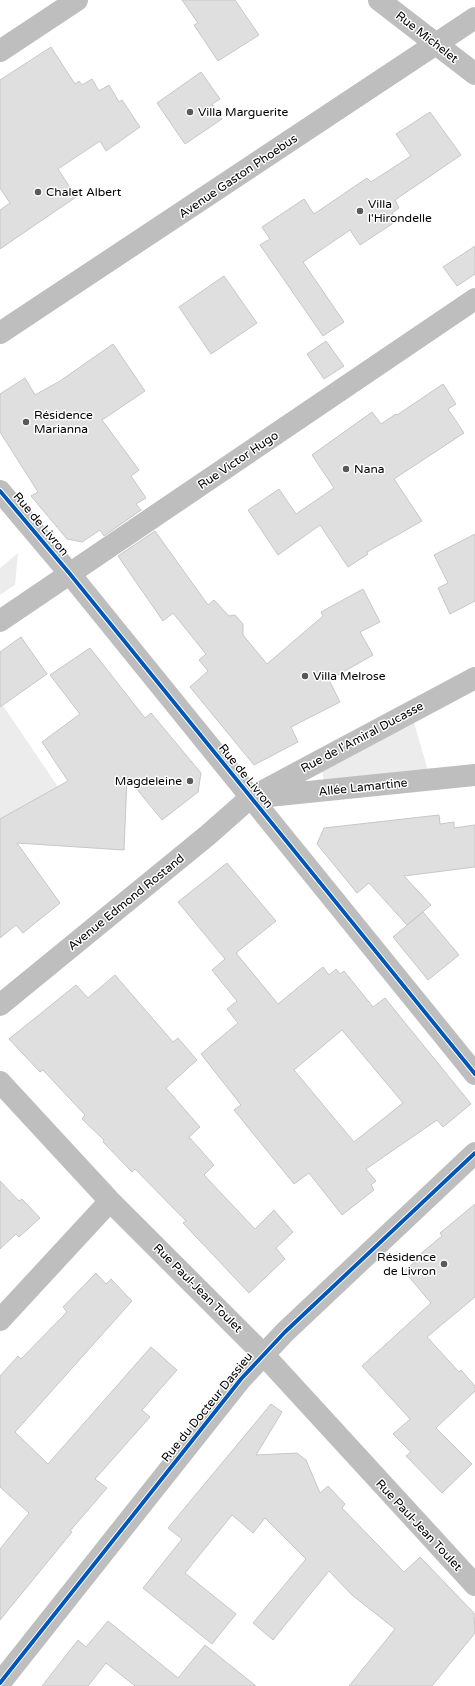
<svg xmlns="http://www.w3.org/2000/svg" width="475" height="1686" font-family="'Varela Round',sans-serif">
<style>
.green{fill:#ececec}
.building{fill:#dfdfdf;stroke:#c7c7c7;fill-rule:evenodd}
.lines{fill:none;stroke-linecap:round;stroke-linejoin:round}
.street{stroke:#bebebe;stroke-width:22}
.cycleway-casing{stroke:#fff;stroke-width:6}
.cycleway{stroke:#0057b8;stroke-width:4}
.poi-dot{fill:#595959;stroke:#fff;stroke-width:1.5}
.labels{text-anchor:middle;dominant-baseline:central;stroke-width:3;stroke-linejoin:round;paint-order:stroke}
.street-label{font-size:12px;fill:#000;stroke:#fff}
.poi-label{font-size:12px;fill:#000;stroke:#fff;text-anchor:start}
</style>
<rect width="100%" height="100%" fill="#fff"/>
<!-- green -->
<path class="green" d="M18,553L15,585L0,595V568Z
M0,701L58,787L0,820Z
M413,719L429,774L325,785L321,767Z"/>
<!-- building -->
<path class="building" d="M182,0H235L259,35L218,61L194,25L198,23Z
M51,47L75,84L79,81L82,85L92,79L99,91L109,85L119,102L122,100L140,127L106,151L100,141L58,169L76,197L0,249V210L10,203L0,188V80Z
M201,72L220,99L212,104L222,119L185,144L157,103Z
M430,112L461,155L395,200L399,208L392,213L393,215L391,217L395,222L360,245L350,230L303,262L344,322L323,336L260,245L270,239L262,227L304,199L314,214L367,178L371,182L411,156L396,134Z
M475,246V274L457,286L443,267Z
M224,276L257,323L211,354L179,307Z
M326,341L344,366L324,379L307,354Z
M113,344L145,391L102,420L139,470L131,476L146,498L136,504L141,510L104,536L100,530L82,542L67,539L31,496L38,492L0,432V394L25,378L35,395L60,381Z
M443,384L456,404L448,409L464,433L394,479L422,521L367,552L368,554L348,567L320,525L278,555L248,510L279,489L296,514L334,488L312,455L372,412L381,424L396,414L397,415Z
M155,531L208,605L214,600L229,616L235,615L243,624V635L267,664L323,616L321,612L363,589L380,622L360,632L373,655L329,680L340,702L291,727L298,742L254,765L190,687L208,671L199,660L206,654L173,613L163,621L118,556Z
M475,534V601L450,614L438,588L448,583L434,555Z
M21,637L47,674L0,707V652Z
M90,648L145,718L151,713L201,773L198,792L162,820L127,777L124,850L17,843L60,903L23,933L16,925L0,938V819L68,781L42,742L80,714L50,675Z
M439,815L440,824L454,822V828L475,825V867L404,876L431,905L407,925L369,883L357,893L317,844L324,828Z
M227,863L276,921L236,953L278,1004L323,967L329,975L336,969L340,974L344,971L373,1007L385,998L471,1104L443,1127L437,1120L366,1169L376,1181L371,1185L374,1190L342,1215L309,1173L294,1184L234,1110L241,1105L201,1054L238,1023L227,1009L237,1001L212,970L225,959L178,902ZM342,1030L403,1103L354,1142L294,1070Z
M423,912L459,955L428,980L393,937Z
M115,975L173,1042L178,1038L197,1060L166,1088L200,1127L189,1137L214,1165L204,1175L255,1229L274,1210L293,1232L276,1248L285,1259L249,1293L183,1223L186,1221L135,1169L132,1172L103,1142L104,1140L82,1119L85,1115L43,1070L40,1072L9,1039L76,985L88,998Z
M0,1181L19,1201L22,1199L40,1218L19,1237L16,1234L0,1249Z
M475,1204V1297L427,1337L459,1372L461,1370L475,1386V1391L436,1428L472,1464L442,1493L406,1456L411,1452L393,1434L410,1419L362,1366L431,1303L404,1271L420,1258L419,1255L442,1236L440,1233Z
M96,1273L106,1284L111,1279L132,1301L15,1432L48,1464L151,1347L177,1370L142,1410L150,1417L95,1479L107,1488L70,1531L72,1532L0,1620V1549L29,1513L0,1487V1376L18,1356L21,1359L67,1312L63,1307Z
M271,1404L282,1412L256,1455L297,1453L306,1460L320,1493L328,1486L345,1504L342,1508L404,1572L420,1557L474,1613L475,1633L432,1686H349L395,1629L352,1595L329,1571L273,1640L253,1623L306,1559L265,1518L253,1533L232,1515L185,1573L236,1614L212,1644L143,1588L182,1539L168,1528Z
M108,1621L178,1678L205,1645L256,1686H135L106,1663L88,1686H42L78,1640L86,1647Z"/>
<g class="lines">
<!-- street -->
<path class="street" d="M379,0L475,74
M0,51L77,0
M0,333L475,18
M0,491L70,574L475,1074
M0,621L475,299
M259,797L475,775
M0,1005L208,835L250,798L475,678
M0,1082L110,1201L263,1354L475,1585
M0,1320L110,1201
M0,1683L241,1379L285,1332L475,1153"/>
<defs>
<path id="cycleway" d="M0,491L70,574L475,1074
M0,1683L241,1379L285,1332L475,1153"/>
</defs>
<!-- cycleway casing -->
<use href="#cycleway" class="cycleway-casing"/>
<!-- cycleway -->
<use href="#cycleway" class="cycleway"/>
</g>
<!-- markers -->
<g class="poi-dot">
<circle cx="190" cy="112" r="4"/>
<circle cx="38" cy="192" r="4"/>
<circle cx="360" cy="211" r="4"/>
<circle cx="26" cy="422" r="4"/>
<circle cx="346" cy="469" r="4"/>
<circle cx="305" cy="676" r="4"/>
<circle cx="190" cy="781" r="4"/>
<circle cx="444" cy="1264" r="4"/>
</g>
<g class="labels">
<!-- street labels -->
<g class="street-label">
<text transform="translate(427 37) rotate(38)">Rue Michelet</text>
<text transform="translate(238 176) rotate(-34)">Avenue Gaston Phoebus</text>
<text transform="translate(238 460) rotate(-34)">Rue Victor Hugo</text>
<text transform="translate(41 524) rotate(50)">Rue de Livron</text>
<text transform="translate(362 737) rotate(-28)">Rue de l'Amiral Ducasse</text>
<text transform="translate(246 776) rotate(51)">Rue de Livron</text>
<text transform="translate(363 787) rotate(-6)">Allée Lamartine</text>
<text transform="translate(126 902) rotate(-39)">Avenue Edmond Rostand</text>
<text transform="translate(198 1288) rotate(45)">Rue Paul-Jean Toulet</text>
<text transform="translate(207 1407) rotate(-51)">Rue du Docteur Dassieu</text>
<text transform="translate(419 1525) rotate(47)">Rue Paul-Jean Toulet</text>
</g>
<!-- poi labels -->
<g class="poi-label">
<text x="198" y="112">Villa Marguerite</text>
<text x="46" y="192">Chalet Albert</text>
<text x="368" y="204">Villa<tspan x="368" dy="14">l'Hirondelle</tspan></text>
<text x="34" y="415">Résidence<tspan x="34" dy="14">Marianna</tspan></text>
<text x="354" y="469">Nana</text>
<text x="313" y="676">Villa Melrose</text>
<text x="182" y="781" text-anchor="end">Magdeleine</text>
<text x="436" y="1257" text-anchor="end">Résidence<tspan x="436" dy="14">de Livron</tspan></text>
</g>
</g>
</svg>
